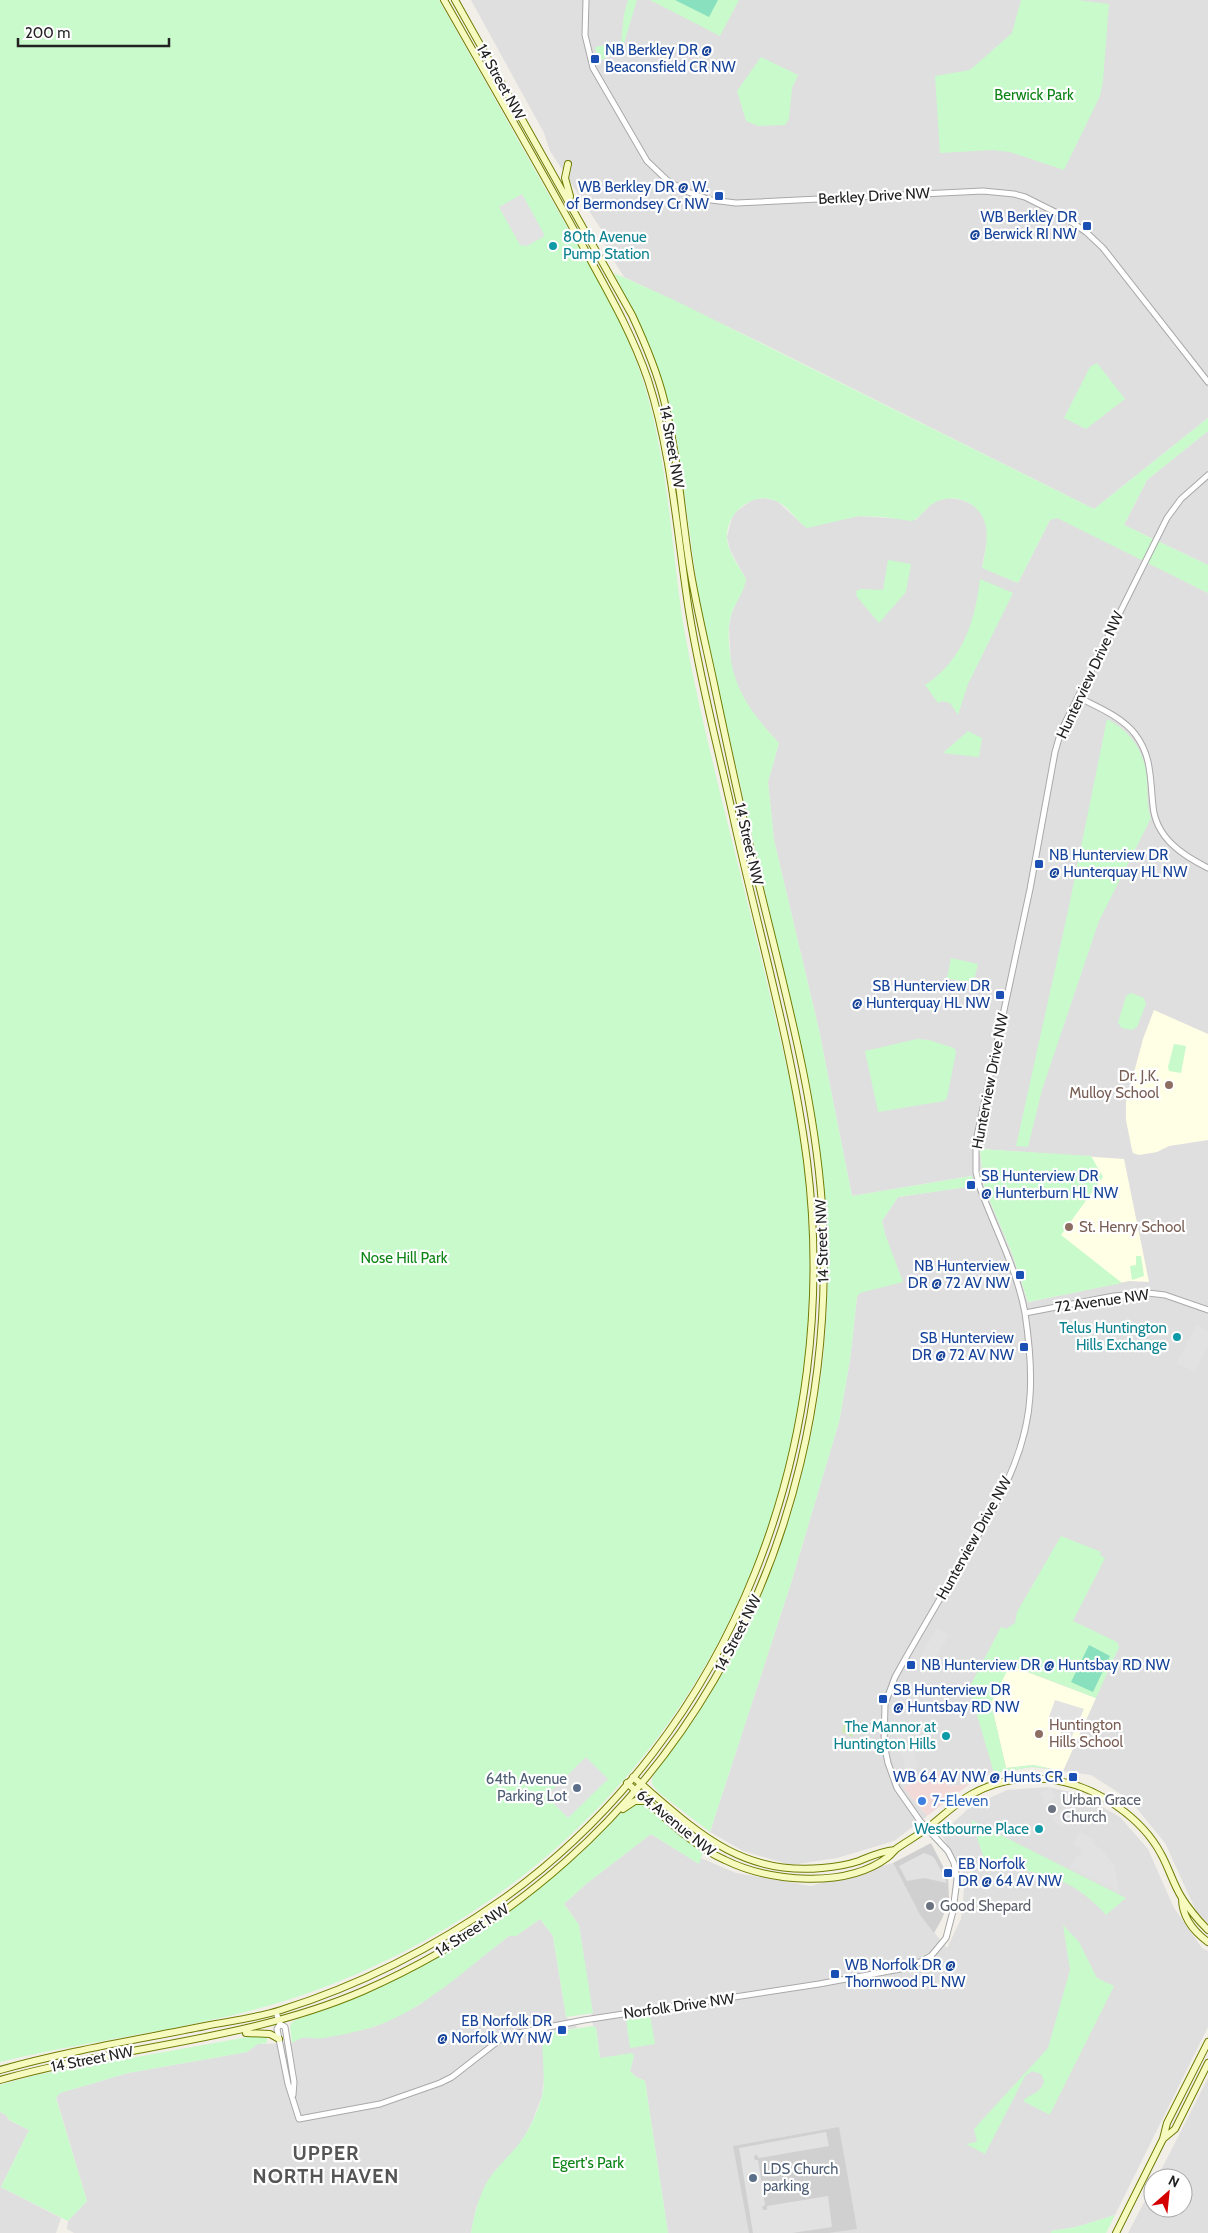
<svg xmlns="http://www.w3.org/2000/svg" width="1208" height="2233" font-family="Cabin,sans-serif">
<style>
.residential{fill:#e0dfdf}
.commercial{fill:#f2dad9}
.education{fill:#ffffe5}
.religious{fill:#d0d0d0}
.grass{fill:#cdebb0}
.park{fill:#c8facc}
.pitch{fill:#88e0be}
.parking{fill:#e2e2e2}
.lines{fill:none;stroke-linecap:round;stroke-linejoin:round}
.tertiary-casing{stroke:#a9a9a9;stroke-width:7}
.secondary-casing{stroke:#707d05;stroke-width:8}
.tertiary{stroke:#fff;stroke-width:5}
.secondary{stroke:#f7fabf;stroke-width:6}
.transit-dot{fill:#1a4fb4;stroke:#fff;stroke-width:2}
.culture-dot{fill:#0f9aa8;stroke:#fff;stroke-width:2}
.education-dot{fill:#8d6e63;stroke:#fff;stroke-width:2}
.service-dot{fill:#5c6f8a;stroke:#fff;stroke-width:2}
.shop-dot{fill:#3f7fe0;stroke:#fff;stroke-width:2}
.worship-dot{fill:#6b7280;stroke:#fff;stroke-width:2}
.labels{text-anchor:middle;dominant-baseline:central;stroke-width:4.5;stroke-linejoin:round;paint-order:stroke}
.transit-label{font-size:15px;fill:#164399;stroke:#fff;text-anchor:start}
.street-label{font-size:15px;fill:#222;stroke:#fff}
.park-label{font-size:15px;fill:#0c8416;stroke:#fff}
.culture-label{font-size:15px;fill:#0d838f;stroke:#fff;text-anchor:end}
.education-label{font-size:15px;fill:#785e54;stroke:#fff;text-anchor:start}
.service-label{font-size:15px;fill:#4e5e75;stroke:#fff;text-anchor:end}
.worship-label{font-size:15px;fill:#5b616d;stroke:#fff;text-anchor:start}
.shop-label{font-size:15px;fill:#366cbe;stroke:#fff;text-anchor:start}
.district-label{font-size:20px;font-weight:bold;letter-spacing:1px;fill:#555;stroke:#fff}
</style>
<rect width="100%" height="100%" fill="#f2efe9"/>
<!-- residential -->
<path class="residential" d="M471,0H1208V418L1094,509L764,344L624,277L606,248L601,229L550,151L544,133Z
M1208,431V565L1124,525L1147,480Z
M763,498L777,501L803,525L859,516L916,520L929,506L937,501L948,498L962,500L973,505L982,514L987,527L988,536L982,567L1018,583L1050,520L1057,517L1208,593V1923L1196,1911L1165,1843L1130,1800L1091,1775L1032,1767L994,1773L970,1784L949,1786L939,1772L903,1787L927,1816L894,1841L837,1858L791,1865L743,1851L710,1832L791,1583L839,1422L850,1360L857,1297L885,1234L882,1221L898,1197L973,1186L971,1176L852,1196L819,1030L774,840L768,782L779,743L756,718L745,703L736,683L731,666L729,628L731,615L746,579L730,550L727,537L733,514L752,500Z
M1048,1787L1079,1794L1120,1817L1148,1849L1174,1908L1202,1948L1208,1951V2027L1115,2215L1076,2227L1051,2231V2233H668L645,2081L636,2077L630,2071L633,2060L600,2058L596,2028L593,2026L579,1925L564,1904L586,1884L651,1834L698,1863L701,1858L736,1873L811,1886L893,1863L920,1915L947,1948L961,1919L964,1889L960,1868L941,1834L970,1807L1007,1790Z
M540,1919L553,1936L566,2017L578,2028L545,2033L542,2038L545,2068L542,2096L532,2122L522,2141L488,2181L476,2208L471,2233H74L67,2229L68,2221L87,2201L56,2097L60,2093L128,2073L247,2052L258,2044L291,2043L302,2037L321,2038L374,2027L419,2005L509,1936H516Z
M1208,2078V2233H1128L1153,2185V2208H1183V2178H1157Z
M0,2112L6,2115L9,2120L29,2130L1,2187L61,2218L56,2233H0Z"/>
<!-- commercial -->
<path class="commercial" d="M939,1771L949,1786L970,1784L927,1816L903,1787Z"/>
<!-- education -->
<path class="education" d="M1154,1010L1208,1034V1140L1169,1146L1157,1152L1139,1155L1133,1153L1132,1150L1126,1120V1102L1143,1039Z
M980,1149L1124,1159L1149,1282L1129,1281L1028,1302L1012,1253L984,1187Z
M1009,1665L1096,1698L1063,1771L1033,1765L1006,1768L991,1703Z"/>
<!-- religious -->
<path class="religious" d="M931,1843L948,1876L949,1900L942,1919L934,1933L920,1915L893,1863Z
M839,2127L857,2229L828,2233H749L733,2146Z"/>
<!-- grass -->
<path class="grass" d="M846,1718L852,1722L853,1737L842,1732Z"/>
<!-- park -->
<path class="park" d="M0,0H439C480,72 520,144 561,216C589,265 619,313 638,366C666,444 670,529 681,610C691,674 707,738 722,801C739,869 756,936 772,1004C787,1067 802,1130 807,1196C834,1541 658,1857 330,1985C224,2027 110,2035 0,2062Z
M628,0H637L622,50L599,61L595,47L621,42L624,14Z
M650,0H739L720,36Z
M1021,0H1077L1109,4L1103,81L1100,96L1064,170L1010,152L992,150L940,153L935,76L970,70L1012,33Z
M761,57L798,75L792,88L789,119L785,125L758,126L746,121L737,91Z
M614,273L674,300L1094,509L1208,418V431L1147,480L1124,525L1208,565V593L1057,518L1050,520L1018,583L982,568C987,543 994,516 967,502C957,497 946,497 936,502C926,506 922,517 912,521L883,517L859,516L807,528C796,521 790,508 778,502C755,489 726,512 727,537C727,552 740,567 746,579C745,591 735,603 731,615C728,627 728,640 730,653C734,691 754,716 779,743L768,782L774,840L819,1030L852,1196L972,1176L974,1186L898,1197L882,1221L885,1234L903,1282L860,1293L857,1297L850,1360L839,1422L791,1583L710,1832L658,1792L652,1784V1779C660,1760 678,1744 689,1727C709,1698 727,1667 743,1635C806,1507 836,1359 826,1217C823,1173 817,1129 810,1086L701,615L677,440L668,400L651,348Z
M1097,363L1125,399L1086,429L1064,418L1090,367Z
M888,560L911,564L906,592L879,623L857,597L856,591L861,589L883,590Z
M980,579L1013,593L968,684L958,715L950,703L942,701L938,703L925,685C963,660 975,621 980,579Z
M1107,719C1131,731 1145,752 1147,779C1148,792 1146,805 1151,818L1099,921L1042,1090L1028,1147L1016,1146L1068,911Z
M968,731L982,738L979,757L943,753Z
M951,958L978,964L973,984L947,978Z
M1131,993L1144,998L1146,1004L1137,1027L1132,1030L1122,1028L1118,1023L1126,996Z
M917,1039L929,1040L954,1048L956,1052L947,1098L944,1101L878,1112L865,1051Z
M1174,1044L1186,1046L1181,1073L1169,1071L1168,1067Z
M980,1149L1091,1156L1103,1177L1061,1235L1122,1283L1028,1302L1012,1253L984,1187Z
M1141,1256L1144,1276L1132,1280L1130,1266L1136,1265V1256Z
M1061,1536L1101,1552L1100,1555L1105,1558L1073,1621L1117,1642L1119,1647L1096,1698L1010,1665L991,1703L1006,1768L1033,1765L1052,1769L1032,1767L994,1773L969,1688L1001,1627L1006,1629L1015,1623L1017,1612Z
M639,1803L648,1806L703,1852L699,1864L651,1834L586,1884L564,1904L579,1925L593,2013L566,2017L553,1936L540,1919L516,1936H509C468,1967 423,2011 373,2027C357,2032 340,2035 324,2038C308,2040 308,2033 292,2043L290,2026L293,2021L394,1980L460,1944L527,1899L580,1854L624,1810Z
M971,1820L1126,1898L1106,1915C1075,1879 1034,1866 988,1870Z
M1063,1925L1079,1942L1097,1978L1114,1986L1050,2114H1048L1023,2101C1031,2093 1041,2094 1044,2081L1041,2074L1032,2071L1025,2076L985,2154L966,2144L977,2142L974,2129L1048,2048L1070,1970Z
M650,2015L655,2044L630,2048L626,2019Z
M593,2026L596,2028L600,2058L632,2053L634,2056L630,2071L636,2077L645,2081L668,2233H471C474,2215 478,2199 487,2182C496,2167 511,2155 521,2141C530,2129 538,2111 542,2096C547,2079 539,2043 545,2033Z
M259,2035H267V2043L258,2044L247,2052L128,2073L60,2093L56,2098L87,2201L68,2221L1,2187L29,2130L9,2120L6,2115L0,2112V2085L36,2075Z
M1115,2215L1106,2233H1051V2231L1076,2227Z"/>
<!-- pitch -->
<path class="pitch" d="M675,0H718L709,17Z
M1089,1645L1110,1656L1093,1692L1071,1682Z"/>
<!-- parking -->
<path class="parking" d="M522,194L544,234L543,237L527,246L520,245L499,207Z
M1196,1325L1208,1331V1345L1195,1372L1177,1363Z
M937,1628L949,1635L933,1662L921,1655Z
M1055,1700L1084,1709L1069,1743L1059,1739L1064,1723L1049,1717Z
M906,1729L910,1738L918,1737L922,1750L914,1753L918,1767L906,1770L895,1734Z
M586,1757L608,1779L568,1818L546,1796Z
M1051,1789L1056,1797L1045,1805L1040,1792Z
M1064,1810L1070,1815L1064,1827L1056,1823L1052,1818Z
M1079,1832L1095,1840L1093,1844L1101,1849L1114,1865L1120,1893L1070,1868L1076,1856L1079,1857L1082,1850L1073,1845Z
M924,1853L932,1856L935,1859L947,1883L924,1878L907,1881L899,1866Z
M826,2132L829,2146L759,2158L756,2154L754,2157L755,2160H758L765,2205L762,2207L763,2210H767V2206L828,2196L832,2227L792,2233H753L739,2148Z"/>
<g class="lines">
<defs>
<path id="tertiary" d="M586,0L585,35L593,68L647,161L668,181L688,192L711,200L736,203L983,191L1014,194L1025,197L1061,215L1086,232L1103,248L1208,382
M1078,697C1097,707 1121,716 1135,734C1152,756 1150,779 1153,806C1156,838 1182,855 1208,868
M1025,1313L1114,1296L1148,1293L1165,1295L1208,1310
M276,2012L280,2024L285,2027L294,2082L293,2095
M280,2024L277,2029L288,2084L299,2119L380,2104L440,2083L452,2077L502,2038L518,2033L584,2020L819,1984L911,1967L931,1956L946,1938L953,1911L957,1879L954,1863L948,1851L920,1821L897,1788L888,1763L884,1744L885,1704L895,1677C912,1646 930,1616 948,1585C983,1527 1026,1466 1030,1396C1032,1369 1029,1340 1025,1313C1017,1269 994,1227 979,1185L976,1172V1141L1030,889L1055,752L1061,731L1167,518L1181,499L1208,475"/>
<path id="secondary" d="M568,164L565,178L570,196L569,203
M633,1777C692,1827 737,1876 822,1868C834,1867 847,1865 859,1861C871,1856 882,1851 895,1850
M627,1783C658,1810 687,1843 725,1860C770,1882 846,1889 888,1857C891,1855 893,1852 896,1849C907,1841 919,1835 930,1826C944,1815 957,1802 972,1794C1019,1768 1075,1776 1118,1807C1135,1819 1151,1835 1161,1854C1169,1868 1173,1884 1182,1898C1189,1909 1199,1921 1208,1930
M623,1809L635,1801H647
M1182,1898C1182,1917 1193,1931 1208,1942
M246,2033L270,2034L279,2039
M0,2070C67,2051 136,2040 205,2026C230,2021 257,2018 281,2010C361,1985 435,1947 503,1899C735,1732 842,1441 807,1161C792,1045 758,931 733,816C718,748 700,680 689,611C677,535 672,454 648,380C631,330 604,285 579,239C535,159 489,79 444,0
M0,2080C120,2046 247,2041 363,1991C671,1856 837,1554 823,1223C817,1091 776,962 747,834C735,783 724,731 713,679C705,642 696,605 690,568C681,512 678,455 664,400C657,371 645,343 632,315L455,0
M1163,2139L1175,2129L1208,2063
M1116,2233L1163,2139L1167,2123L1208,2042"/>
</defs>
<!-- tertiary casing -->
<use href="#tertiary" class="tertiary-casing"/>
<!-- secondary casing -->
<use href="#secondary" class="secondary-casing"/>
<!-- tertiary -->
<use href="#tertiary" class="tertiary"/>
<!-- secondary -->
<use href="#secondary" class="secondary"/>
</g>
<!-- markers -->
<g class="transit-dot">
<rect x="590" y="54" width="10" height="10" rx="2.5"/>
<rect x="714" y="191" width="10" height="10" rx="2.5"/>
<rect x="1082" y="221" width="10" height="10" rx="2.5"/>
<rect x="1034" y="859" width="10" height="10" rx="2.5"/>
<rect x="995" y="990" width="10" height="10" rx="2.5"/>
<rect x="966" y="1180" width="10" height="10" rx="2.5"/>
<rect x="1015" y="1270" width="10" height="10" rx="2.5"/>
<rect x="1019" y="1342" width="10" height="10" rx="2.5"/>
<rect x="906" y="1660" width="10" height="10" rx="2.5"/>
<rect x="878" y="1694" width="10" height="10" rx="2.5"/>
<rect x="1068" y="1772" width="10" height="10" rx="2.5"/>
<rect x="943" y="1868" width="10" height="10" rx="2.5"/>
<rect x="830" y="1969" width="10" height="10" rx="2.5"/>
<rect x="557" y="2025" width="10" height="10" rx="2.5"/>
</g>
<g class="culture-dot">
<circle cx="553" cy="246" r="5"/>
<circle cx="1177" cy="1337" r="5"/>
<circle cx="946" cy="1736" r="5"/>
<circle cx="1039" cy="1829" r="5"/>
</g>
<g class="education-dot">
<circle cx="1169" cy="1085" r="5"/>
<circle cx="1069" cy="1227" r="5"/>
<circle cx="1039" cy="1734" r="5"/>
</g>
<g class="service-dot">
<circle cx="577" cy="1788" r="5"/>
<circle cx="753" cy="2178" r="5"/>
</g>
<circle class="shop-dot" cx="922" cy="1801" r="5"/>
<g class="worship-dot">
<circle cx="1052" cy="1809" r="5"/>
<circle cx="930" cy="1906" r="5"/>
</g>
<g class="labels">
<!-- transit labels -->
<g class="transit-label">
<text x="605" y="50">NB Berkley DR @<tspan x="605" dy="17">Beaconsfield CR NW</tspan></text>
<text x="709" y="187" text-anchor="end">WB Berkley DR @ W.<tspan x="709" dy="17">of Bermondsey Cr NW</tspan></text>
<text x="1077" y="217" text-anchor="end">WB Berkley DR<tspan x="1077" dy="17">@ Berwick RI NW</tspan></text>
<text x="1049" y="855">NB Hunterview DR<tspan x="1049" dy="17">@ Hunterquay HL NW</tspan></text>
<text x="990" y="986" text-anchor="end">SB Hunterview DR<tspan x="990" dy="17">@ Hunterquay HL NW</tspan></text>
<text x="981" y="1176">SB Hunterview DR<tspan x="981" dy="17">@ Hunterburn HL NW</tspan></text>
<text x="1010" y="1266" text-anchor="end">NB Hunterview<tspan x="1010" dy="17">DR @ 72 AV NW</tspan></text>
<text x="1014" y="1338" text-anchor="end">SB Hunterview<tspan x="1014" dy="17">DR @ 72 AV NW</tspan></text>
<text x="921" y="1665">NB Hunterview DR @ Huntsbay RD NW</text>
<text x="893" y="1690">SB Hunterview DR<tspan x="893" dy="17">@ Huntsbay RD NW</tspan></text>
<text x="1063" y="1777" text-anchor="end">WB 64 AV NW @ Hunts CR</text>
<text x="958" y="1864">EB Norfolk<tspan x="958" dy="17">DR @ 64 AV NW</tspan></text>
<text x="845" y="1965">WB Norfolk DR @<tspan x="845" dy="17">Thornwood PL NW</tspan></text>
<text x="552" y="2021" text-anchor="end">EB Norfolk DR<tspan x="552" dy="17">@ Norfolk WY NW</tspan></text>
</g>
<!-- street labels -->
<g class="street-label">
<text transform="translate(501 82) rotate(61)">14 Street NW</text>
<text transform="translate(874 196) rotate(-3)">Berkley Drive NW</text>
<text transform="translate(672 447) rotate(80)">14 Street NW</text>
<text transform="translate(1090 675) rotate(-65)">Hunterview Drive NW</text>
<text transform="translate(749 844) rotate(77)">14 Street NW</text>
<text transform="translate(990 1081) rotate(-79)">Hunterview Drive NW</text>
<text transform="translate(822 1241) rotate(-92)">14 Street NW</text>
<text transform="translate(1102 1301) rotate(-8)">72 Avenue NW</text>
<text transform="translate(974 1538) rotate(-61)">Hunterview Drive NW</text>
<text transform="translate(738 1633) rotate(-63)">14 Street NW</text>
<text transform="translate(676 1823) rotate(39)">64 Avenue NW</text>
<text transform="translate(472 1930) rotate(-33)">14 Street NW</text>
<text transform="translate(679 2006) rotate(-8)">Norfolk Drive NW</text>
<text transform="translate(92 2059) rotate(-11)">14 Street NW</text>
</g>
<!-- park labels -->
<g class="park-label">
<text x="1034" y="95">Berwick Park</text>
<text x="404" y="1258">Nose Hill Park</text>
<text x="588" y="2163">Egert's Park</text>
</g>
<!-- culture labels -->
<g class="culture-label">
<text x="563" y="237" text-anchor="start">80th Avenue<tspan x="563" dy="17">Pump Station</tspan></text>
<text x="1167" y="1328">Telus Huntington<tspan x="1167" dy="17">Hills Exchange</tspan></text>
<text x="936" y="1727">The Mannor at<tspan x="936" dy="17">Huntington Hills</tspan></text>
<text x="1029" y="1829">Westbourne Place</text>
</g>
<!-- education labels -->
<g class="education-label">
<text x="1159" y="1076" text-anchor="end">Dr. J.K.<tspan x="1159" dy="17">Mulloy School</tspan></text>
<text x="1079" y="1227">St. Henry School</text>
<text x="1049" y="1725">Huntington<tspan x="1049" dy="17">Hills School</tspan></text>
</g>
<!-- service labels -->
<g class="service-label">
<text x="567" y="1779">64th Avenue<tspan x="567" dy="17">Parking Lot</tspan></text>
<text x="763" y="2169" text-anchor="start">LDS Church<tspan x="763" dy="17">parking</tspan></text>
</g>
<!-- worship labels -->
<g class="worship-label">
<text x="1062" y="1800">Urban Grace<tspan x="1062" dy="17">Church</tspan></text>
<text x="940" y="1906">Good Shepard</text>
</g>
<!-- shop labels -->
<g class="shop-label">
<text x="932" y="1801">7-Eleven</text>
</g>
<!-- district labels -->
<g class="district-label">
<text x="326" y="2153">UPPER<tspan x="326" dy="23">NORTH HAVEN</tspan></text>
</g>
</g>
<!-- north arrow -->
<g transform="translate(1168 2193) rotate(27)"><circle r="24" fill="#ffffff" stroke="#a7a7a7"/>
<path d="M0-4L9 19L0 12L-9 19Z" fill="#d40000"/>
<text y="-8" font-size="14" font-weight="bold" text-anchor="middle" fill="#222222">N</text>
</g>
<!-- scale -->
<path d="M18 38v8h151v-8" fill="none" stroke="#222222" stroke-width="2.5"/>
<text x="25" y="38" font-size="15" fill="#222222" stroke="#ffffff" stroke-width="4" paint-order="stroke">200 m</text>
</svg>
